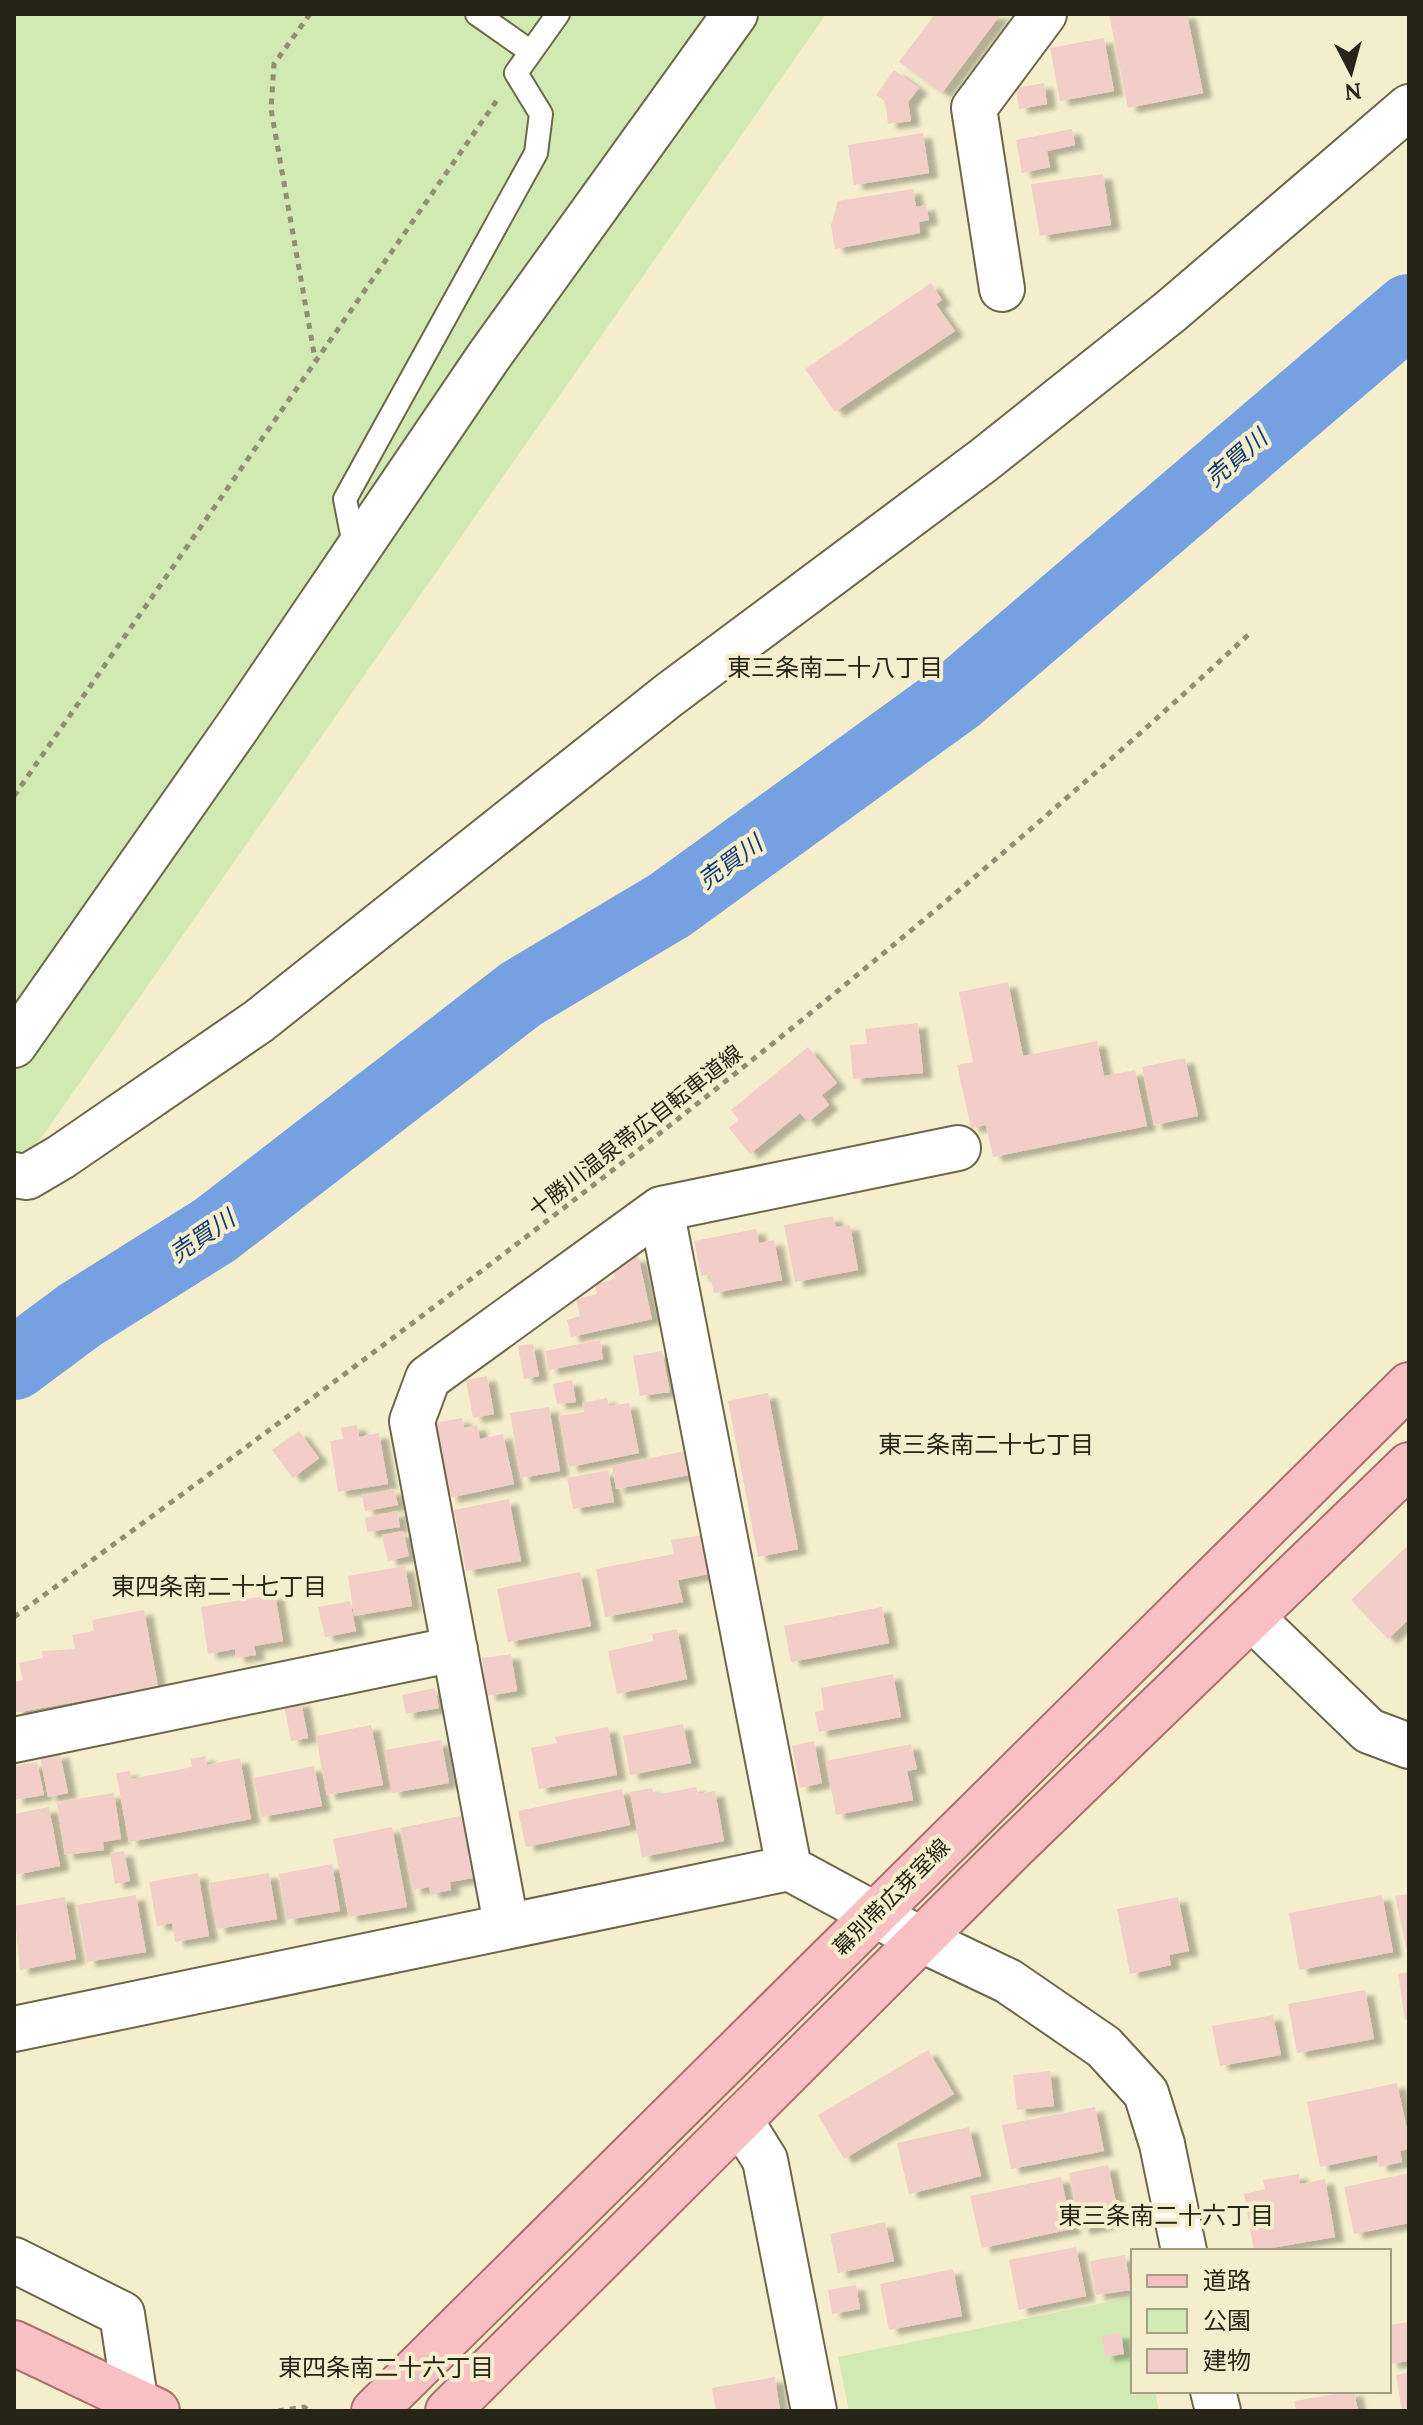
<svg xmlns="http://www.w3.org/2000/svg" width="1423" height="2425" font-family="Lora,'Noto Sans JP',serif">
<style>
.green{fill:#d1eab3}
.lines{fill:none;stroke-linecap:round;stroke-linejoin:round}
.river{stroke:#75a1e2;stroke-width:72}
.building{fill:#f3cdc7;filter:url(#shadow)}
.lane-casing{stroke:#6d6648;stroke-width:26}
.street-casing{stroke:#6d6648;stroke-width:48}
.secondary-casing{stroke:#6d6648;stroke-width:48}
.primary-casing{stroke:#ad6e6e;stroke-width:48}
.path{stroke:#928e76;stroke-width:5;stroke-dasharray:6 6;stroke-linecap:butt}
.lane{stroke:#fff;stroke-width:22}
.street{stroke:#fff;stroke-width:44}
.secondary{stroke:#fff;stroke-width:44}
.primary{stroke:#f9c0c4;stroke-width:44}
.labels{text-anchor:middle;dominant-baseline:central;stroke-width:8;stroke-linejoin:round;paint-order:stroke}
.street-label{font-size:22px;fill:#272518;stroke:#f5eecc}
.water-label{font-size:24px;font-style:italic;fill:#113973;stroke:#f5eecc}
.neighbourhood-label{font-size:24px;fill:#272518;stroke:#f5eecc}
</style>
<defs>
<filter id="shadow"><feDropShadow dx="9" dy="5" stdDeviation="2" flood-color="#0004"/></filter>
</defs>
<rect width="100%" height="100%" fill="#f5eecc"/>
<!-- green -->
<path class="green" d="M14,14H826L14,1177Z
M1133,2297V2391H1155L1159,2411H849L838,2357Z"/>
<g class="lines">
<!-- river -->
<path class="river" d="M14,1364L80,1315L215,1230L521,994L670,905L958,696L1409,310"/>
</g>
<!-- building -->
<path class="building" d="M935,14H1001L942,93L899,62Z
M1109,14H1187L1203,93L1128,108Z
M1104,38L1114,91L1060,101L1050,48Z
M894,70L919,88L908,102L911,121L888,124L885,101L876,95Z
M1044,83L1047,104L1019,109L1016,88Z
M1072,129L1075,145L1047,151L1050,167L1022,173L1016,140Z
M923,133L929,173L854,185L848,145Z
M1103,174L1111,225L1040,236L1031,184Z
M913,189L916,207L926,205L929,220L919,222L920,233L835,249L831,225L838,201Z
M931,283L942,300L936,304L955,331L835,412L805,369Z
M1008,982L1023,1056L1097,1041L1104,1076L1135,1070L1147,1126L993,1157L986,1125L971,1128L957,1065L973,1062L959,992Z
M918,1023L923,1073L853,1079L850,1045L867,1044L865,1029Z
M808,1047L837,1083L822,1095L829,1105L808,1122L800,1113L750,1154L729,1128L739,1120L731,1110Z
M1185,1058L1198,1116L1154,1125L1142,1067Z
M833,1216L836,1227L850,1225L858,1270L795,1282L784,1225Z
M756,1229L759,1243L774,1240L782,1280L714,1293L710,1275L701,1276L694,1241Z
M638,1256L652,1319L571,1337L567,1320L580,1316L576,1299L597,1294L595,1284L615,1279L612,1263Z
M600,1340L603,1359L549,1370L545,1351Z
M533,1344L539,1376L524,1379L518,1346Z
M662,1351L670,1392L640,1396L633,1356Z
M487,1376L494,1414L473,1418L466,1380Z
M572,1380L576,1402L557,1404L553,1384Z
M768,1393L798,1549L758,1557L728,1401Z
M607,1398L609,1406L629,1403L639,1453L569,1467L559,1416L584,1412L582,1403Z
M549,1407L560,1471L521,1478L510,1413Z
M462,1418L464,1428L477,1425L480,1439L503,1434L514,1484L449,1498L434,1423Z
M357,1425L359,1437L379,1433L388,1484L338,1492L330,1441L343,1439L341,1428Z
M299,1431L319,1458L293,1478L272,1450Z
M685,1451L689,1475L616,1489L612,1466Z
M608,1470L614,1502L573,1509L567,1478Z
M394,1489L398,1505L365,1511L362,1496Z
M509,1499L521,1561L466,1571L454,1510Z
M397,1511L400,1527L367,1532L365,1518Z
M403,1531L409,1556L388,1561L382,1535Z
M702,1535L709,1574L678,1580L683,1602L605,1617L596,1569L674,1554L671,1540Z
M1409,1544V1619L1388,1639L1351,1600Z
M405,1566L412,1606L354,1616L348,1576Z
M580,1572L591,1626L508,1642L497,1589Z
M275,1594L283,1641L254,1646L256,1655L236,1658L235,1649L208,1654L201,1607Z
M350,1601L356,1631L325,1637L318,1607Z
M882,1607L889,1643L791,1662L784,1626Z
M144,1610L158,1687L14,1713V1682L23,1680L19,1663L43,1658L42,1651L75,1649L72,1635L94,1631L92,1620Z
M677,1629L687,1679L617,1694L608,1651L653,1641L652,1634Z
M511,1654L517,1691L487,1696L482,1658Z
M893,1674L901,1717L819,1732L815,1712L824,1710L821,1688Z
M435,1688L439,1708L406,1714L402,1695Z
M301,1701L308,1738L291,1741L284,1704Z
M683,1724L691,1763L630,1775L623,1736Z
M371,1725L383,1785L327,1795L316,1736Z
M608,1727L617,1775L539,1789L531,1748L557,1743L555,1737Z
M441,1740L449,1783L392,1793L385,1750Z
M814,1741L822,1783L800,1788L792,1746Z
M911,1744L917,1769L907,1771L913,1800L836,1815L826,1761Z
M60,1753L68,1793L48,1797L40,1757Z
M205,1756L207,1765L240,1758L251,1819L129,1842L116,1773L130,1771L131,1779L192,1767L191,1759Z
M37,1762L44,1795L14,1800V1766Z
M314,1766L322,1806L261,1817L254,1778Z
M696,1787L698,1794L715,1791L724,1841L642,1857L630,1792L652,1788L654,1795Z
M622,1789L630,1825L526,1847L518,1811Z
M114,1793L121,1839L103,1842L104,1850L65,1855L57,1802Z
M49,1807L60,1866L14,1875V1814Z
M461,1816L473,1878L450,1882L451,1890L431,1894L429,1887L413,1890L400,1828Z
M392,1827L407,1907L349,1917L333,1839Z
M124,1851L130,1881L115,1884L110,1853Z
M332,1864L340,1911L287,1920L279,1874Z
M198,1873L209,1936L175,1942L172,1923L157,1926L149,1882Z
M269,1873L277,1919L217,1929L209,1883Z
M1409,1894V1955L1408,1956L1395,1896Z
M136,1895L146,1952L87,1962L77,1905Z
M1382,1895L1393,1952L1299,1970L1289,1913Z
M65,1897L76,1959L20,1970L14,1906Z
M1178,1897L1189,1951L1169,1955L1171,1965L1130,1974L1117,1909Z
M1409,1972V2019L1405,2020L1398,1974Z
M1365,1990L1374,2039L1297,2053L1288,2004Z
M1273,2015L1281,2055L1220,2066L1212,2026Z
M928,2050L954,2094L844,2159L818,2115Z
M1050,2071L1054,2106L1017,2110L1013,2075Z
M1397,2083L1409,2139V2149L1400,2151L1402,2162L1379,2167L1377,2155L1320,2167L1307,2102Z
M1095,2107L1104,2151L1011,2169L1002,2125Z
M969,2127L981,2176L909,2194L897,2143Z
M1108,2165L1120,2221L1081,2230L1069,2173Z
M1409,2173V2223L1354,2234L1344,2187Z
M1299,2174L1300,2184L1325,2179L1335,2237L1254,2251L1244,2194L1265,2189L1263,2180Z
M1061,2177L1072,2229L982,2248L970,2196Z
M885,2222L894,2261L838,2273L830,2234Z
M1076,2247L1086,2296L1019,2310L1009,2260Z
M1125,2255L1131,2290L1096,2295L1090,2261Z
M953,2269L962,2316L889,2330L880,2284Z
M856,2285L860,2309L832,2314L828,2290Z
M1409,2322V2361L1389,2364V2325Z
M1121,2333L1124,2354L1105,2357L1102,2336Z
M1409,2372V2411H1402L1396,2375Z
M775,2377L780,2411H716L712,2388Z
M1354,2391L1358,2411H1296L1294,2401Z"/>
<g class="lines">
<defs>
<path id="lane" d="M477,14L531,52
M355,550L345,499L536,153L541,114L516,73L558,14"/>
<path id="street" d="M1002,289L974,108L1044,14
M14,1045L238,726L489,356L735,14
M14,1175L27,1177L61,1157L259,1021L669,695L984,460L1171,311L1409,107
M661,1209L789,1868
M1252,1618L1369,1731L1409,1746
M14,1740L455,1649
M506,1924L412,1421L428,1378L661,1209L958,1148
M14,2029L789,1868L922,1940
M740,2120L765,2160L814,2411
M14,2260L122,2314L135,2399"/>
<path id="secondary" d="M922,1940L1008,1981L1104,2047L1146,2093L1162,2144L1184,2251
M1213,2391L1218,2411"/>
<path id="primary" d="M14,2343L157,2411
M374,2411L1409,1385
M448,2411L1015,1846L1409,1465"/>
</defs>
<!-- lane casing -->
<use href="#lane" class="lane-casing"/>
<!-- street casing -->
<use href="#street" class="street-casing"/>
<!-- secondary casing -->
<use href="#secondary" class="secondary-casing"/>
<!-- primary casing -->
<use href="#primary" class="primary-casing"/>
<!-- path -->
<path class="path" d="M310,14L274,64L271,109L315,359
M14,796L497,100
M14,1617C439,1308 862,993 1248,635
M278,2411L304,2407L309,2411"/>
<!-- lane -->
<use href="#lane" class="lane"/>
<!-- street -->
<use href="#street" class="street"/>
<!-- secondary -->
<use href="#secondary" class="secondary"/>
<!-- primary -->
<use href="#primary" class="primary"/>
</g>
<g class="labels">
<!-- street labels -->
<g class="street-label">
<text transform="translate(635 1131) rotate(-38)">十勝川温泉帯広自転車道線</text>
<text transform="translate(891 1897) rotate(-45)">幕別帯広芽室線</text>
</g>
<!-- water labels -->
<g class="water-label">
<text transform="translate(1236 458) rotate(-41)">売買川</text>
<text transform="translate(730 862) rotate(-36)">売買川</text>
<text transform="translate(202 1236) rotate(-34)">売買川</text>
</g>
<!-- neighbourhood labels -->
<g class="neighbourhood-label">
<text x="835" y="667">東三条南二十八丁目</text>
<text x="986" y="1444">東三条南二十七丁目</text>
<text x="219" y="1586">東四条南二十七丁目</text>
<text x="1166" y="2215">東三条南二十六丁目</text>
<text x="386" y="2367">東四条南二十六丁目</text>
</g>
</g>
<!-- border -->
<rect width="1423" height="2425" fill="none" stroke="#272518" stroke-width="32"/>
<!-- legend -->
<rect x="1131" y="2249" width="260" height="144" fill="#f5eecc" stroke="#a39e84" stroke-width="2"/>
<rect x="1147" y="2275" width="40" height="12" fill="#f9c0c4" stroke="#a39e84" stroke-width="2"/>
<text x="1203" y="2289" font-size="24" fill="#272518">道路</text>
<rect x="1147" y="2309" width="40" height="24" fill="#d1eab3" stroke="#a39e84" stroke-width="2"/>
<text x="1203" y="2329" font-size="24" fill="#272518">公園</text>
<rect x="1147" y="2349" width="40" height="24" fill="#f3cdc7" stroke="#a39e84" stroke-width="2"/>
<text x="1203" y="2369" font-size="24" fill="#272518">建物</text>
<!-- north arrow -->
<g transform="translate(1351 72) rotate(174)" stroke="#f5eecc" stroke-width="6" paint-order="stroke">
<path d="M0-6L14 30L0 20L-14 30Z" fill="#272518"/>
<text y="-12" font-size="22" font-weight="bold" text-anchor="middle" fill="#272518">N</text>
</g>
</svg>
